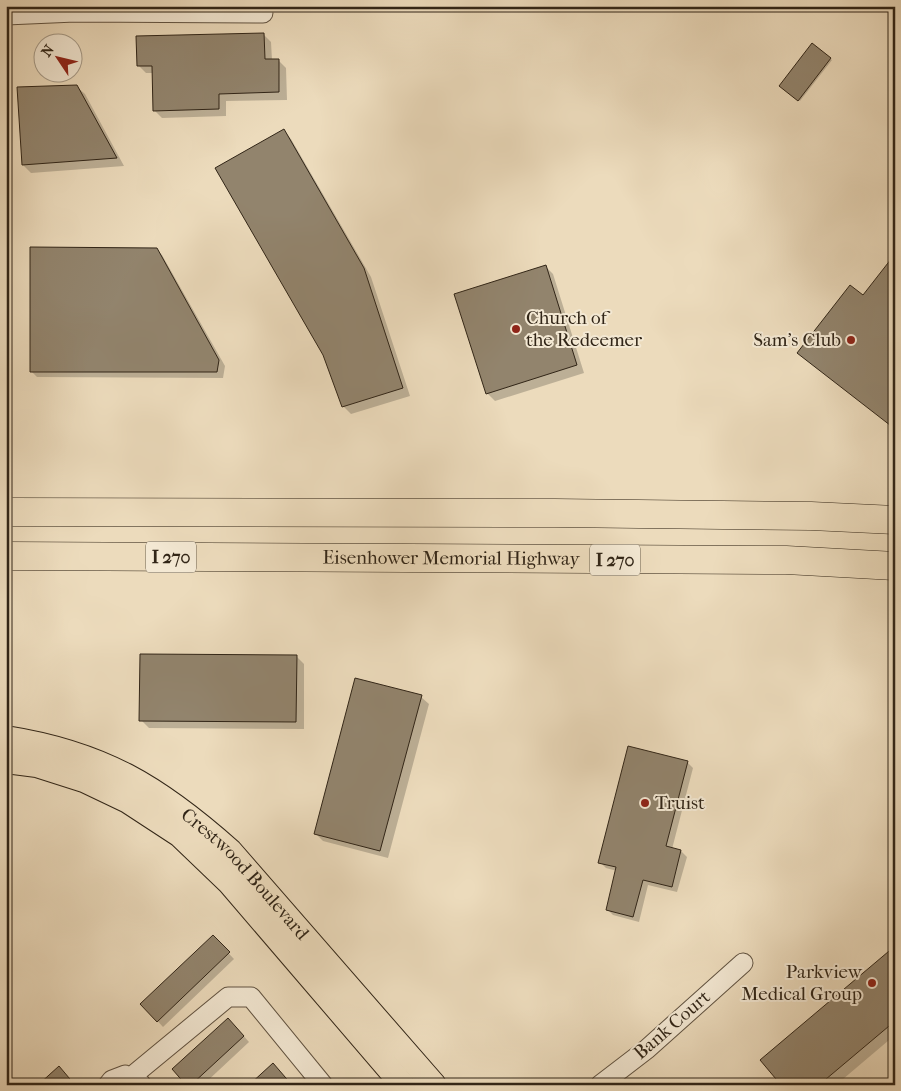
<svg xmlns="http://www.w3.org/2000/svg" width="901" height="1091" font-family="'IM FELL French Canon',serif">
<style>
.shadow{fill:#0003}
.building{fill:#92846d;stroke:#312517}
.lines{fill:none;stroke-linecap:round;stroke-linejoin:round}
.minor-casing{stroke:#605240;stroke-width:21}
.major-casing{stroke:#312517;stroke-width:26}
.highway-casing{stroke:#312517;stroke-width:29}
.minor{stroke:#f3e8d3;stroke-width:19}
.major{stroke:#ecdbbc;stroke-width:24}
.highway{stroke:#ecdbbc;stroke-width:28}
.poi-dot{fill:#8f2418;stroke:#f3e8d3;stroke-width:2}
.labels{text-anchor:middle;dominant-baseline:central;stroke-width:4;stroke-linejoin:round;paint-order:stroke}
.shield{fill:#f3e8d3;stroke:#6b604f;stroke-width:1}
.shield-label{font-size:18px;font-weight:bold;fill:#312517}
.poi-label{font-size:19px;fill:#312517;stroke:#f3e8d3;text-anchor:start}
.street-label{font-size:19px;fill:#312517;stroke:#f3e8d3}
</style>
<rect width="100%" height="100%" fill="#ecdbbc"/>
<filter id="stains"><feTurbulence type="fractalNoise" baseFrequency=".004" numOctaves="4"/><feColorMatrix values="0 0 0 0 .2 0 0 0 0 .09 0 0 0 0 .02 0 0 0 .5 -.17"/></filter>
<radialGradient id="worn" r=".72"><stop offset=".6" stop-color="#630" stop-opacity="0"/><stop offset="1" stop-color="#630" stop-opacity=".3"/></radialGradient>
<!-- shadow -->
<path class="shadow" d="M263,34L271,42L272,60H278L286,68L287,100L226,101V116L162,118L154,110V73H146L138,65Z
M830,59L832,60L800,101L782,88Z
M76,86L85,94L124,166L31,173L23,165Z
M284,131L291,139L371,277L410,396L351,414L343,406Z
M156,249L162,255L225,366L223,378L37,377L31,371Z
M545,266L553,274L584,373L495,401L487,393Z
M296,656L304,664V729L149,728L141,720Z
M421,697L429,704L388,858L323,841L315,833Z
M687,762L693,768L672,849L681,851L687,857L677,892L648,885L639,922L613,915L607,909L617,871L606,868L600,862Z
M213,937L234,959L163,1027L142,1004Z
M895,947V1035L836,1085H783Z
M234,1025L249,1042L203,1085H188Z"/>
<!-- building -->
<path class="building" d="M264,33L265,59H279V92L219,94V109L153,111L152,66H137L136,36Z
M812,43L831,58L798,101L779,86Z
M77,85L117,158L22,165L17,87Z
M284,129L364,268L403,388L342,407L323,355L215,168Z
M30,247L157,248L219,360L217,372H30Z
M895,254V429L797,353L850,285L863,295Z
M546,265L577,365L486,394L454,294Z
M140,654L297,655L296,722L139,721Z
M355,678L422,695L380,851L314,834Z
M628,746L688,761L666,846L681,850L672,887L643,880L633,917L606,910L616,867L598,863Z
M213,935L230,952L157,1022L140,1004Z
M895,946V1021L819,1085H781L760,1060Z
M228,1018L244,1036L191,1085H186L172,1069Z
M273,1063L292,1085H249Z
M59,1066L75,1085H38Z"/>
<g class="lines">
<defs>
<path id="minor" d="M6,15L75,12L263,13
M131,1077L228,997H251L323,1085
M108,1085L112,1080L125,1075L141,1084
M600,1085L647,1049L743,963"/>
<g id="major">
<path id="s1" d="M6,738C102,753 158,787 230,851L434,1085"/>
<path d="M6,761L37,765L84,780L128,801L180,835L229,882L403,1085"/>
</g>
<g id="highway">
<path d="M6,512L555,513L811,516L895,520"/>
<path id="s2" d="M6,556L786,560L895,566"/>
</g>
</defs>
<!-- minor casing -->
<use href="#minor" class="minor-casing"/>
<!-- major casing -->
<use href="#major" class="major-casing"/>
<!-- highway casing -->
<use href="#highway" class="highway-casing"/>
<!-- minor -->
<use href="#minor" class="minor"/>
<!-- major -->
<use href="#major" class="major"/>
<!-- highway -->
<use href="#highway" class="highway"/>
</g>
<!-- markers -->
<g class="poi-dot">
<circle cx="516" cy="329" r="5"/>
<circle cx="851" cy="340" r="5"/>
<circle cx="645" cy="803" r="5"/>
<circle cx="872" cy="983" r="5"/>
</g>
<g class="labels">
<!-- shield labels -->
<g class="shield">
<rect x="146" y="541.5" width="50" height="31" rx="4"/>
<rect x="590" y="544.5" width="50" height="31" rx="4"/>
</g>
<g class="shield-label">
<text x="171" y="557">I 270</text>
<text x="615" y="560">I 270</text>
</g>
<!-- poi labels -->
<g class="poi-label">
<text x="526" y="318">Church of<tspan x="526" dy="22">the Redeemer</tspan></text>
<text x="841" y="340" text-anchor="end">Sam's Club</text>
<text x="655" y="803">Truist</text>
<text x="862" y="972" text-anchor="end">Parkview<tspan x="862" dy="22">Medical Group</tspan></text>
</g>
<!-- street labels -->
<g class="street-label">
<text stroke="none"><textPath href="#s2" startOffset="445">Eisenhower Memorial Highway</textPath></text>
<text stroke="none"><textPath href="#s1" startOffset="282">Crestwood Boulevard</textPath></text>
<text transform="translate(672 1025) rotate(-41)">Bank Court</text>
</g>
</g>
<!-- margin -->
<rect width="901" height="1091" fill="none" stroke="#ecdbbc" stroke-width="25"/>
<rect x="8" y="8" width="886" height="1076" fill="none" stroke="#312517" stroke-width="2.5"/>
<rect x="12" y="12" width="876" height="1066" fill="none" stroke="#312517"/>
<!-- north arrow -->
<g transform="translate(58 58) rotate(305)"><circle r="24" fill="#f3e8d3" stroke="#a59a88"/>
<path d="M0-4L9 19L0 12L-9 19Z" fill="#8f2418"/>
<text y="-8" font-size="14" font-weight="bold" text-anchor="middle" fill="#312517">N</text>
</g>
<rect width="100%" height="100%" filter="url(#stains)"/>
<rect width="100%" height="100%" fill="url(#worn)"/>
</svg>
